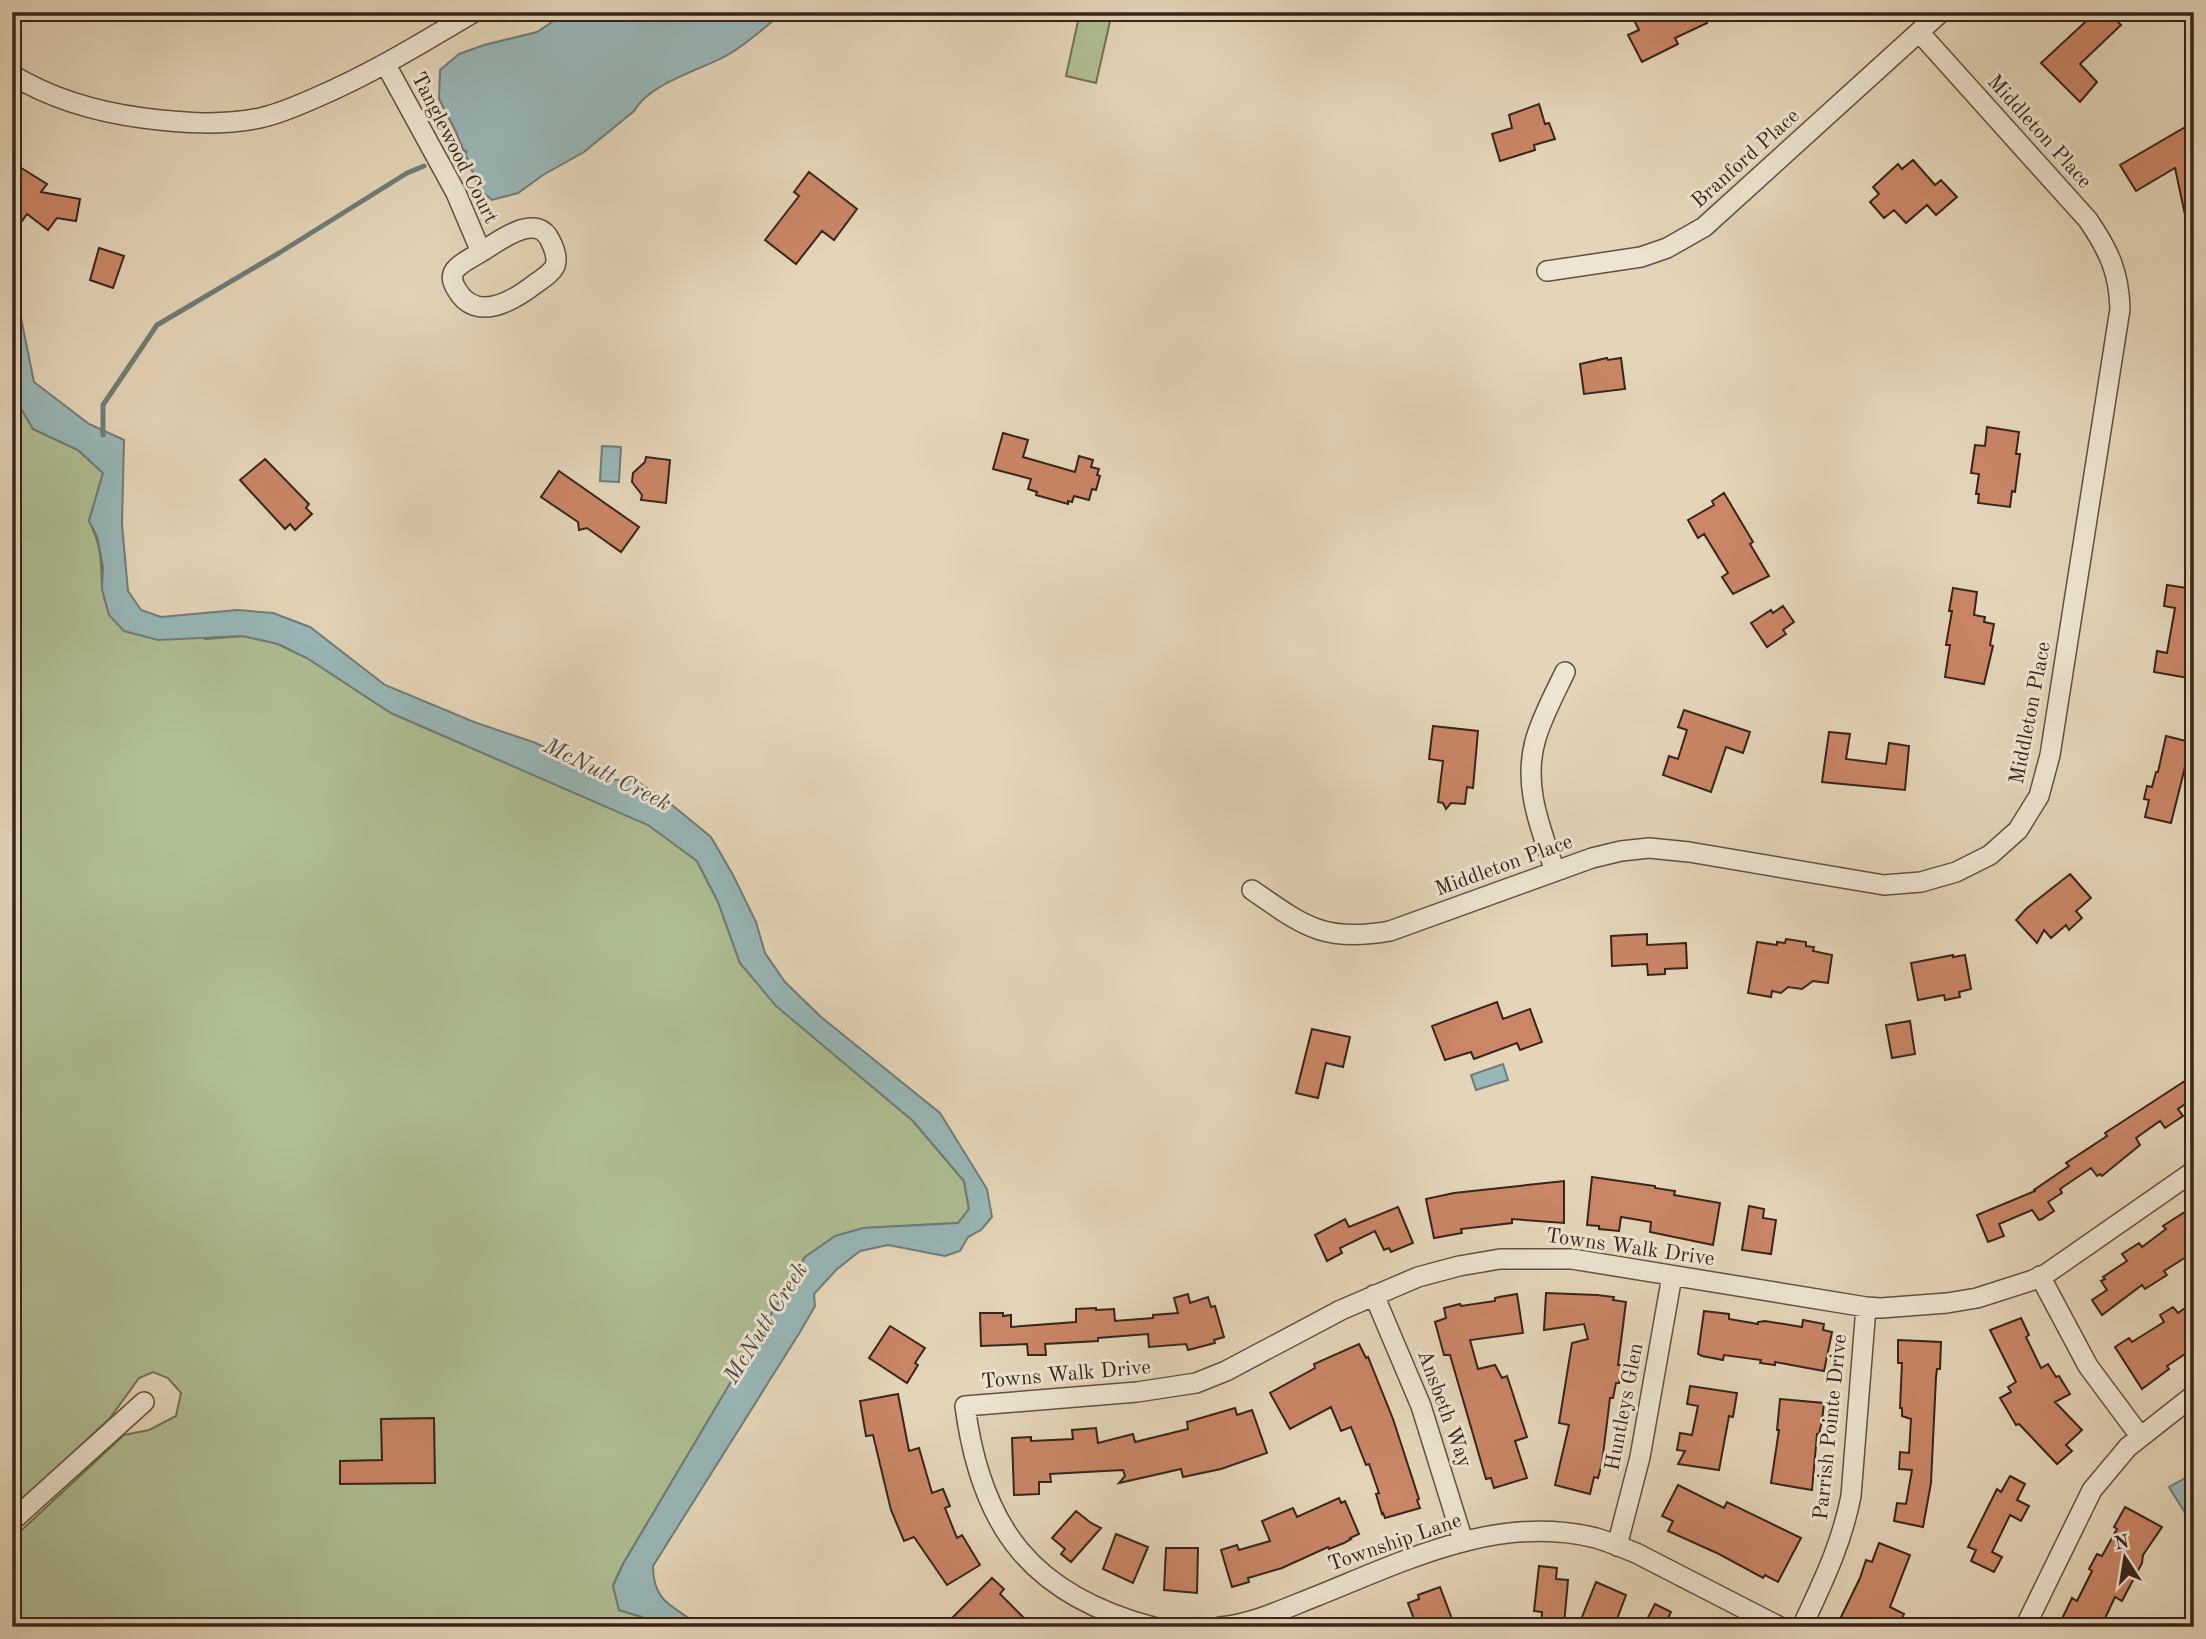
<svg xmlns="http://www.w3.org/2000/svg" width="2206" height="1639" font-family="'Old Standard TT',serif">
<style>
.green{fill:#afbe93;stroke:#737157;stroke-width:2}
.water{fill:#98b7b7;stroke:#717c79;stroke-width:2}
.lines{fill:none;stroke-linecap:round;stroke-linejoin:round}
.stream{stroke:#717c79;stroke-width:5}
.building{fill:#ca8667;stroke:#37241b;stroke-width:2}
.minor-casing{stroke:#625042;stroke-width:22}
.minor{stroke:#ede4d1;stroke-width:19}
.labels{text-anchor:middle;dominant-baseline:central;stroke-width:6;stroke-linejoin:round;paint-order:stroke}
.street-label{font-size:21px;fill:#37241b;stroke:#ede4d1}
.water-label{font-size:23px;font-style:italic;fill:#4f4942;stroke:#ede4d1}
</style>
<rect width="100%" height="100%" fill="#e4d5b8"/>
<filter id="stains"><feTurbulence type="fractalNoise" baseFrequency=".00286" numOctaves="4"/><feColorMatrix values="0 0 0 0 .2 0 0 0 0 .09 0 0 0 0 .02 0 0 0 .5 -.17"/></filter>
<radialGradient id="worn" r=".72"><stop offset=".6" stop-color="#630" stop-opacity="0"/><stop offset="1" stop-color="#630" stop-opacity=".3"/></radialGradient>
<!-- green -->
<path class="green" d="M1080,12L1111,17L1096,83L1066,76Z
M12,393L33,429L78,450L103,473L89,521C102,547 101,560 102,587C103,596 107,606 109,614L206,639L243,636L278,644L307,658L391,713L649,825L697,861L718,902L740,963L776,1005L913,1121L964,1181L969,1209L958,1223L863,1228L805,1257L623,1564L613,1585L619,1610L642,1617L653,1627H12V1539L124,1435L149,1430L176,1416L181,1393L168,1378L153,1372L139,1378L110,1418L12,1510Z"/>
<!-- water -->
<path class="water" d="M667,12H783C767,26 749,42 731,53C703,70 650,82 634,111L584,152L543,175L518,193L492,200L480,190L456,132L439,99L440,70L459,54L484,45L537,32L555,20L586,17L606,21H626Z
M12,296L19,308L34,382L89,424L124,440L122,524L128,591L141,610L161,617L237,610L273,613L310,627L385,685L474,722L536,743L611,780H635L672,805L711,837L733,875L756,922L765,953L785,982L821,1017L940,1113L987,1189L992,1217L981,1230L968,1237L960,1251L945,1256L888,1245L860,1251L836,1270L814,1294L815,1306L800,1332L653,1566C653,1604 675,1606 701,1627H653L642,1617L619,1610L613,1586L623,1564L805,1257L835,1236L863,1228L958,1223L969,1209L964,1181L913,1121L776,1006L740,963L718,902L697,861L648,825L391,713L307,658L278,644L243,636L158,640L124,631L109,615L102,589L103,567L97,536L89,521L103,473L78,450L33,429L12,393Z
M602,446L621,447L619,482L600,481Z
M1503,1064L1508,1080L1476,1090L1471,1075Z
M2194,1473V1513L2187,1516L2169,1487Z"/>
<g class="lines">
<!-- stream -->
<path class="stream" d="M454,156L465,152
M103,435V405L157,325L279,253L407,173L424,166"/>
</g>
<!-- building -->
<path class="building" d="M1644,12H1652L1656,21L1674,12H1701L1707,23L1675,38L1678,44L1642,62L1628,35L1639,30L1633,18Z
M2096,12H2109L2121,25L2080,64L2097,82L2080,102L2041,63Z
M1539,104L1545,124L1549,123L1555,139L1534,145L1535,150L1500,161L1492,134L1512,128L1509,115Z
M2194,122V223L2187,224L2175,168L2136,191L2120,165Z
M1913,160L1935,185L1941,180L1957,197L1936,215L1927,205L1906,223L1894,210L1884,218L1870,202L1879,194L1873,187L1898,164L1902,169Z
M18,166L47,184L41,192L80,199L76,221L57,218L48,230L27,214L22,221L12,215V174Z
M809,172L857,209L834,240L822,231L796,264L765,240L799,196L794,192Z
M99,248L124,256L113,288L90,280Z
M1607,358L1608,360L1621,358L1625,389L1584,394L1580,364Z
M1987,427L2019,432L2016,454H2020L2015,492L2012,491L2010,507L1978,503L1979,494H1976L1979,474L1971,473L1975,445L1985,446Z
M1003,433L1028,440L1023,457L1075,472L1079,456L1093,460L1091,467L1099,469L1097,475L1100,476L1096,490L1092,489L1089,500L1074,496L1072,502L1068,501V504L1036,495L1037,492L1028,489L1031,479L993,469Z
M646,457L670,460L666,503L641,500L642,495L632,482L633,473L645,462Z
M265,459L309,504L306,508L312,514L295,530L290,524L285,529L240,480Z
M559,471L639,527L621,552L587,528L579,530L578,522L541,497Z
M1724,493L1753,542L1750,544L1769,576L1733,594L1722,577L1728,573L1704,534L1698,538L1688,520L1714,505L1712,501Z
M2167,585L2194,589V679L2154,672L2157,651L2167,653L2175,608L2164,606Z
M1953,588L1977,592L1974,615L1985,617L1984,622L1994,624L1990,645L1993,646L1984,684L1945,677L1950,645H1946L1952,611H1949Z
M1783,606L1794,622L1783,630L1786,634L1767,647L1751,623L1771,610L1773,613Z
M1684,710L1750,732L1743,753L1726,747L1711,792L1663,775L1669,756L1678,759L1687,730L1678,727Z
M1433,726L1478,731L1473,788L1467,787L1465,804L1451,803L1446,809L1443,803L1438,802L1443,761L1429,759Z
M1829,732L1850,734L1846,759L1886,764L1889,743L1909,746L1905,790L1822,782Z
M2166,736L2194,743V769L2185,767L2171,823L2145,817L2149,800L2144,799L2147,786L2152,787L2156,772H2158Z
M2070,874L2091,898L2076,911L2082,918L2069,930L2066,925L2051,938L2044,930L2037,943L2016,920L2027,908Z
M1647,934V945L1686,943L1687,968L1665,969V974L1648,975L1647,964L1612,966L1611,936Z
M1786,939L1806,942V946L1814,947L1813,951L1832,955L1828,983L1813,981L1802,989L1788,987L1781,993L1772,991L1771,997L1748,993L1757,942L1777,945V942L1785,943Z
M1953,955V957L1965,955L1971,989L1959,992L1960,997L1945,1000L1944,995L1918,1000L1911,963Z
M1497,1002L1503,1019L1530,1009L1542,1042L1520,1050L1517,1043L1474,1059L1471,1052L1445,1060L1432,1026Z
M1910,1021L1915,1054L1892,1058L1886,1025Z
M1312,1029L1350,1037L1343,1067L1326,1063L1318,1098L1296,1093Z
M2194,1075V1098L2178,1109L2183,1116L2165,1128L2160,1121L2136,1138L2140,1145L2102,1176L2100,1174L2097,1176L2091,1168L2060,1189L2062,1193L2048,1202L2054,1211L2042,1219L2039,1220L2032,1210L1999,1224L2004,1236L1988,1242L1977,1215L2035,1191L2034,1190L2069,1166L2066,1163L2107,1136L2105,1133Z
M1592,1177L1655,1186V1188L1675,1191L1674,1195L1720,1203L1713,1245L1650,1232L1651,1222L1621,1217L1619,1231L1599,1229V1226L1587,1225Z
M1564,1181V1223L1512,1219V1223L1461,1229L1462,1233L1434,1238L1426,1199L1454,1193Z
M1749,1206L1764,1209L1763,1218L1776,1220L1771,1254L1742,1250Z
M2194,1206V1252L2164,1271L2167,1275L2145,1289L2142,1285L2102,1315L2092,1300L2107,1290L2101,1281L2105,1279L2103,1277L2127,1261L2122,1254L2139,1243L2142,1247L2166,1229L2163,1226Z
M1398,1207L1413,1243L1391,1252L1389,1248L1384,1250L1375,1231L1340,1248L1342,1253L1327,1261L1315,1235L1345,1219L1349,1227Z
M1546,1293L1597,1295L1614,1297L1613,1300L1626,1302L1618,1365H1622L1619,1383H1616L1613,1398H1610L1602,1463L1598,1478L1594,1477L1590,1494L1555,1485L1569,1425L1559,1423L1572,1343L1588,1339L1584,1324L1544,1330Z
M1188,1294L1190,1303L1208,1297L1211,1307L1215,1306L1224,1337L1214,1340L1215,1343L1188,1350L1186,1344L1149,1347L1148,1334L1098,1338V1341L1045,1344L1046,1355H1028L1027,1344L981,1346L980,1313H1003V1316L1011,1315V1327L1076,1322V1309L1096,1308V1310L1114,1309L1115,1321L1153,1318V1315L1178,1313L1174,1298Z
M1517,1294L1523,1333L1470,1340L1478,1369L1495,1365L1502,1378L1507,1376L1527,1437L1515,1441L1527,1478L1494,1488L1491,1478L1486,1479L1450,1355H1444L1435,1322L1446,1318L1444,1308L1460,1304L1461,1306L1495,1301V1298L1499,1297Z
M2194,1302V1348L2167,1366L2169,1369L2142,1389L2115,1347L2129,1338L2132,1342L2164,1322L2160,1315L2173,1307L2178,1313Z
M1704,1311L1729,1314V1319L1758,1324V1322L1765,1321L1802,1327L1803,1320L1824,1324L1823,1330L1832,1332L1824,1371L1775,1362V1365L1760,1363L1761,1360L1724,1355L1723,1360L1702,1356L1698,1354Z
M2021,1318L2029,1335L2026,1337L2041,1368L2048,1364L2056,1377L2059,1376L2070,1394L2055,1402L2082,1430L2066,1445L2072,1451L2057,1464L2019,1424L2016,1425L2000,1398L2011,1392L2008,1387L2016,1382L1990,1330Z
M890,1326L925,1348L915,1363L918,1365L907,1383L869,1358Z
M1898,1340L1941,1342L1940,1369H1937L1936,1377L1931,1483L1923,1527L1894,1521L1897,1503L1906,1504L1912,1470L1899,1469L1900,1452L1909,1453L1911,1419L1902,1416V1408H1900L1902,1363H1898Z
M1359,1344L1366,1358L1368,1357L1393,1419L1419,1499L1417,1500L1420,1508L1385,1518L1383,1513L1382,1514L1376,1494L1379,1493L1369,1464L1366,1465L1351,1427L1341,1431L1331,1407L1290,1429L1270,1393L1315,1368L1314,1364Z
M1690,1386L1737,1393L1733,1417L1729,1416L1719,1470L1678,1464L1685,1451L1677,1450L1680,1433L1692,1435L1698,1406L1687,1404Z
M898,1394L909,1451L919,1448L932,1493L943,1489L950,1506L945,1508L957,1538L962,1535L980,1565L947,1585L914,1537L904,1541L891,1510L873,1435L866,1436L860,1401Z
M1780,1399L1824,1403L1822,1421L1819,1434H1817L1812,1490L1771,1483L1779,1430H1777Z
M1235,1408L1237,1415L1252,1410L1267,1453L1221,1469L1183,1477L1181,1469L1119,1483L1125,1476L1123,1470L1050,1474L1051,1482H1039V1494L1014,1495L1012,1438L1031,1437V1441L1073,1439L1072,1430L1096,1428L1098,1443L1133,1434L1135,1442L1188,1429L1187,1422Z
M434,1418L435,1483L340,1484V1461L382,1460L381,1419Z
M2010,1476L2025,1484L2017,1500L2029,1506L2021,1521L2010,1515L1992,1552L2002,1557L1994,1572L1971,1561L1976,1550L1968,1547L1997,1489L2001,1492Z
M1678,1485L1724,1508L1727,1502L1801,1538L1778,1582L1765,1575L1763,1578L1719,1554L1668,1531L1673,1521L1662,1516Z
M1339,1498L1341,1503L1345,1501L1359,1534L1350,1538L1351,1539L1344,1543L1329,1549L1328,1547L1282,1568L1248,1578L1249,1582L1232,1587L1221,1550L1237,1545L1239,1550L1270,1541L1262,1521L1293,1508L1297,1517Z
M2125,1507L2162,1527L2143,1555L2142,1563L2122,1601L2115,1597L2101,1627H2062L2064,1623L2061,1621L2072,1598L2077,1601L2092,1571L2089,1569L2097,1554L2102,1556L2117,1529L2114,1527Z
M1076,1511L1091,1523L1101,1528L1071,1562L1061,1554L1065,1549L1052,1538Z
M1116,1534L1148,1547L1133,1583L1103,1569Z
M1879,1543L1910,1555L1890,1607L1904,1614L1898,1627H1856L1840,1619L1860,1578L1866,1560L1872,1562Z
M1166,1548H1198L1197,1593L1164,1590Z
M1539,1566L1557,1568L1556,1579L1568,1580L1564,1625L1541,1623L1542,1612L1534,1611Z
M992,1578L1004,1589L1000,1594L1033,1627H959L951,1619Z
M1596,1582L1626,1595L1614,1627H1578Z
M1440,1587L1455,1627H1417L1408,1603L1419,1599L1418,1595Z
M1655,1604L1671,1612L1664,1627H1643Z"/>
<g class="lines">
<defs>
<path id="minor" d="M386,65L456,193L481,252C473,257 460,263 455,270C450,277 453,284 457,290C476,323 513,301 535,284C542,279 551,274 555,266C558,257 554,248 550,240C536,211 498,242 481,252
M12,75C52,99 97,112 143,118C182,123 221,126 260,118C278,114 297,106 315,98C371,74 422,43 474,12
M1547,271L1641,257L1667,248L1704,227L1941,12
M1555,871C1540,827 1522,784 1536,738C1543,715 1555,693 1565,672
M1252,890C1304,926 1324,943 1390,931L1592,858L1621,851L1649,848L1689,852L1884,885L1921,882L1956,872L1990,855L2018,830L2039,796L2050,755L2120,309C2119,272 2109,251 2088,220L1919,32
M2040,1276L2088,1366L2140,1436
M1374,1295L1421,1406L1463,1541
M12,1521L144,1402
M1617,1546L1640,1457L1672,1276
M1153,1627C1032,1595 981,1528 965,1406L1137,1392L1196,1383L1226,1371L1341,1310L1418,1277L1459,1266L1500,1259H1572L1866,1307L1881,1308L1947,1303L1977,1298L2033,1280L2046,1274L2194,1171
M1220,1627C1253,1624 1286,1608 1317,1596C1404,1561 1499,1513 1596,1538C1610,1542 1623,1548 1636,1553L1780,1627
M1802,1627C1823,1581 1841,1546 1851,1496L1866,1307
M2025,1627L2092,1490L2128,1447L2194,1395"/>
</defs>
<!-- minor casing -->
<use href="#minor" class="minor-casing"/>
<!-- minor -->
<use href="#minor" class="minor"/>
</g>
<g class="labels">
<!-- street labels -->
<g class="street-label">
<text transform="translate(2039 132) rotate(48)">Middleton Place</text>
<text transform="translate(454 148) rotate(63)">Tanglewood Court</text>
<text transform="translate(1746 159) rotate(-42)">Branford Place</text>
<text transform="translate(2031 713) rotate(-79)">Middleton Place</text>
<text transform="translate(1504 866) rotate(-20)">Middleton Place</text>
<text transform="translate(1630 1248) rotate(8)">Towns Walk Drive</text>
<text transform="translate(1066 1375) rotate(-5)">Towns Walk Drive</text>
<text transform="translate(1625 1407) rotate(-79)">Huntleys Glen</text>
<text transform="translate(1444 1409) rotate(70)">Ansbeth Way</text>
<text transform="translate(1831 1427) rotate(-84)">Parrish Pointe Drive</text>
<text transform="translate(1395 1543) rotate(-19)">Township Lane</text>
</g>
<!-- water labels -->
<g class="water-label">
<text transform="translate(607 775) rotate(26)">McNutt Creek</text>
<text transform="translate(766 1323) rotate(-58)">McNutt Creek</text>
</g>
</g>
<!-- margin -->
<rect width="2206" height="1639" fill="none" stroke="#e4d5b8" stroke-width="42"/>
<rect x="14" y="14" width="2178" height="1611" fill="none" stroke="#37241b" stroke-width="3.5"/>
<rect x="21" y="21" width="2164" height="1597" fill="none" stroke="#37241b" stroke-width="2"/>
<!-- north arrow -->
<g transform="translate(2125 1558) rotate(348)" stroke="#ede4d1" stroke-width="5" paint-order="stroke">
<path d="M0-5L12 26L0 18L-12 26Z" fill="#37241b"/>
<text y="-10" font-size="19" font-weight="bold" text-anchor="middle" fill="#37241b">N</text>
</g>
<rect width="100%" height="100%" filter="url(#stains)"/>
<rect width="100%" height="100%" fill="url(#worn)"/>
</svg>
